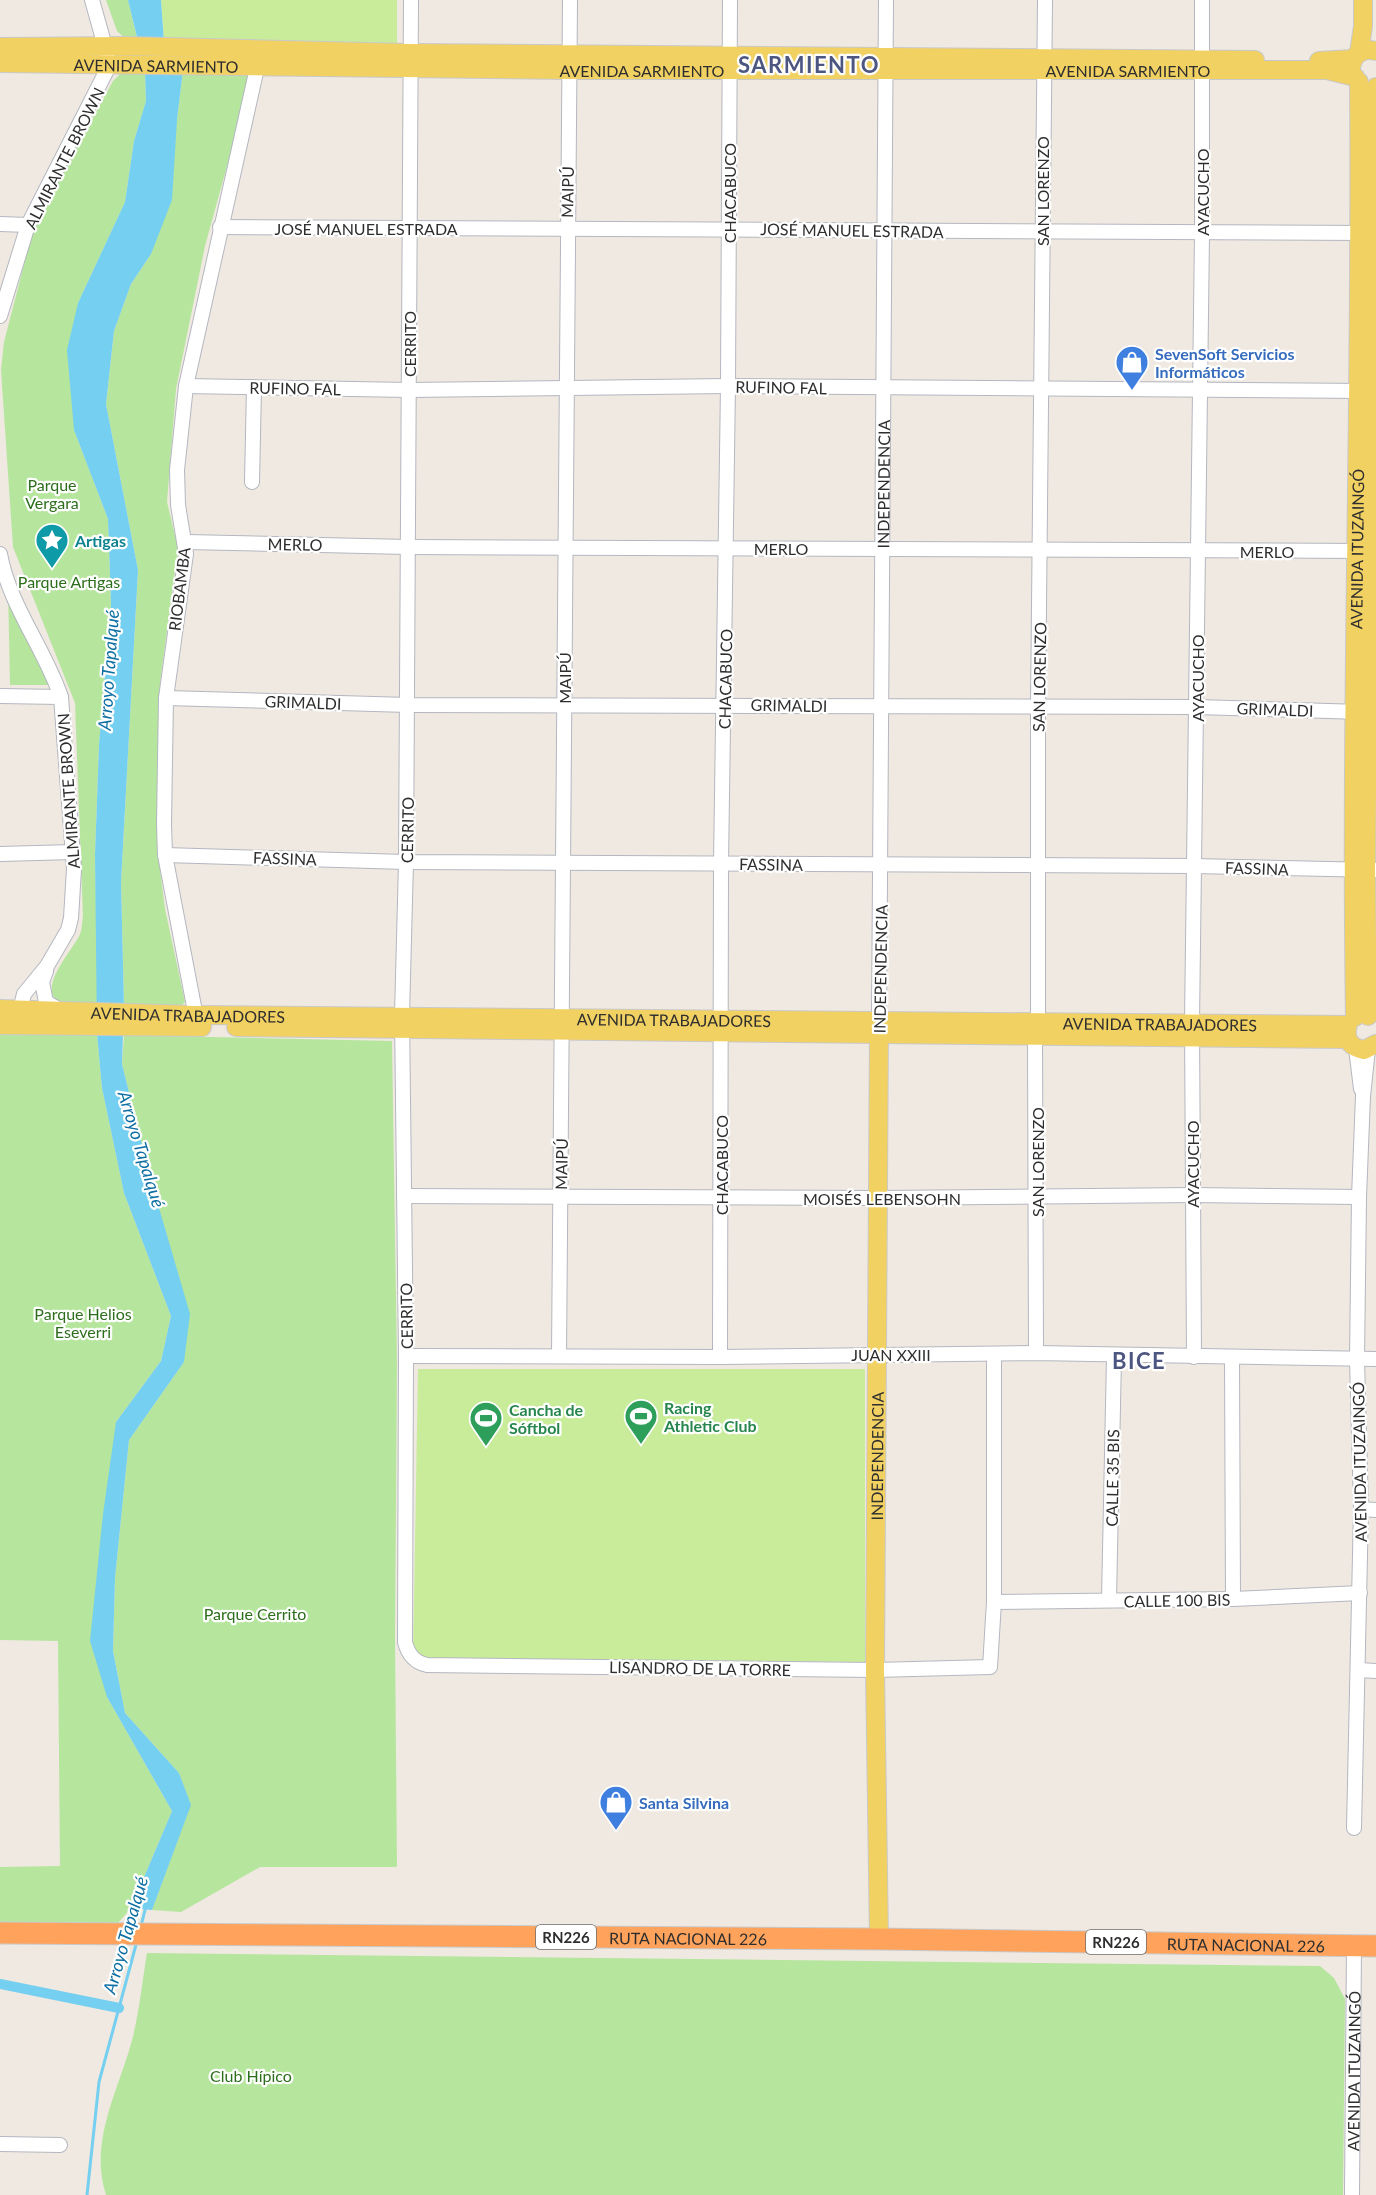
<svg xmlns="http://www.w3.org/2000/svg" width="1376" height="2195" font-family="Lato,sans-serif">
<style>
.green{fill:#b6e59e}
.pitch{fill:#c9ec9a}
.water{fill:#75cff0}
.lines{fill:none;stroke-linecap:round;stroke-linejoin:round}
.stream{stroke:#75cff0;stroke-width:3}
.canal{stroke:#75cff0;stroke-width:10}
.minor-casing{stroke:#b4b7c1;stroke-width:16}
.major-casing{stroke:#c9c9c9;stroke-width:20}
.highway-casing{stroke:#c9c9c9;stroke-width:23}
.minor{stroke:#fff;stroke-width:14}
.major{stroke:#f2d163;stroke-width:18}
.highway{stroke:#ffa35c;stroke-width:21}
.labels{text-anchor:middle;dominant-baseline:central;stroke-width:4.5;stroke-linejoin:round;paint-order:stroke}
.shield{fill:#fff;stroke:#6d6d6d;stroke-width:1.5}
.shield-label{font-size:15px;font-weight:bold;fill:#2e2e2e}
.street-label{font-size:16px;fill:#2e2e2e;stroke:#fff}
.shop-label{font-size:16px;font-weight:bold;fill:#366cbe;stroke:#fff;text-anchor:start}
.park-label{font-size:16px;fill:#2c6e1b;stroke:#fff}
.culture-label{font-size:16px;font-weight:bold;fill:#0d838f;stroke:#fff;text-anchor:start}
.leisure-label{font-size:16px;font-weight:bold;fill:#27864d;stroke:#fff;text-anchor:start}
.water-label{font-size:18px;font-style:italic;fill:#0d6fa3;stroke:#fff}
.district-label{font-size:22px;font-weight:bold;letter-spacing:1.5px;fill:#4d5680;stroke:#fff}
</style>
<rect width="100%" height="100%" fill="#efe9e1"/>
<!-- green -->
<path class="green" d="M106,0H128L138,42L128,41L117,31Z
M145,70L146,101L134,141L125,202L78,303L74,430L108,519L111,604L99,745L95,855L98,1006C88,1005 70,1007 61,1003C34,990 74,949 80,934C82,929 82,922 83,916L75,703L13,547L1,370L4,342L34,226L113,81L122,72Z
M183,70L248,73L251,79L205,246L176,389L167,502L178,548L160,683L158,854L165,909L185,1002L178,1009L124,1007L121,882L138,570L106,404L114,331L131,284L151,254L177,120Z
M8,588L48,685H10Z
M0,1033L97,1034L102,1088L124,1193L171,1316L161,1361L116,1422L107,1697L172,1811L131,1908L118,1923L0,1924V1867L60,1866L58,1641L0,1640Z
M124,1035L392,1041L397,1363L395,1640L397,1867H260L181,1912L152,1910L190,1805L179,1773L125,1713L113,1651L115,1578L129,1440L184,1362L150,1177L122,1064Z
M147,1953L1320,1966L1334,1978L1345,1999L1343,2195H106C89,2143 117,2093 131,2044C139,2015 142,1983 147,1953Z"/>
<!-- pitch -->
<path class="pitch" d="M161,0H397V51L164,43Z
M418,1369H865V1662L413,1658Z"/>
<!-- water -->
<path class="water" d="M128,0H161L164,43L183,70L177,120L172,200L151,254L131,284L114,331L106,404L138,570L121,882L124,1007L122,1064L150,1177L190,1314L184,1362L129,1440L115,1578L113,1651L125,1713L179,1773L191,1805L152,1910L131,1908L172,1811L107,1697L90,1641L103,1514L116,1422L161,1361L171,1316L124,1193L102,1088L97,1034L95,855L99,745L111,604L108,519L74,430L67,350L78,303L125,202L134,141L146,101L145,70Z"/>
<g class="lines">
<!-- stream -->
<path class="stream" d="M141,1926L146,1906
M87,2195L99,2082L137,1941"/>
<!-- canal -->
<path class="canal" d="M0,1984L119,2008"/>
<defs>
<g id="minor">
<path d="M411,0L406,862L402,1015L406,1356L405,1642C408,1654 414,1662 427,1665L875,1670L990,1667L994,1602V1354"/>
<path d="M0,224L28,225"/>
<path d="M220,227L1367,233"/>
<path d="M0,316L28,225L110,64L92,0"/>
<path d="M186,386L409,390L728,386L1368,391"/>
<path d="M252,482L254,387"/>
<path d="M186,542L408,547L1366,551"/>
<path d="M0,554C9,605 45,649 61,697L74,869L71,918L68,930L47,966L24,994L18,1018"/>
<path d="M0,696L61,697"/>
<path d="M166,698L408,705L1197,707L1362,712"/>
<path d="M0,854L73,852"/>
<path d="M165,855L406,862L1194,866L1376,870"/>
<path d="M46,971L42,982L46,1002L60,1010"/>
<path d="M197,1022L165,855L164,824L166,698L186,554L178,505L177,470L186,386L259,59"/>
<path id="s1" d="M879,1022L886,0"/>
<path d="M1356,1048L1361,1089"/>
<path d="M404,1196L879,1198L1192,1195L1359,1197"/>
<path d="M1036,1353L1035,1036L1038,1024V708L1045,0"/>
<path d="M406,1356L720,1357L1036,1353L1376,1359"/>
<path d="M559,1356L570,0"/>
<path d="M720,1357L721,863L728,386L730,0"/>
<path d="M1194,1357L1192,1023L1202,234V0"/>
<path d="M1232,1357L1233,1599"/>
<path d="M1361,1509L1376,1510"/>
<path d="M1109,1600L1114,1357"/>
<path d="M994,1602L1233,1599L1360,1593"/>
<path d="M1359,1670L1376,1671"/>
<path d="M1354,1828L1361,1509L1357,1360L1359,1197L1363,1096L1368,1049"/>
<path d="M0,2144L60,2145"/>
<path id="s2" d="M1352,2195L1354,1945"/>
</g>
<g id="major">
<path d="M0,47L126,46L409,53L1255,60"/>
<path d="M1359,53L1363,26V0"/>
<path d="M1319,61L1353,59"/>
<path id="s3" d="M0,63L568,70H1327L1355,77"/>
<path d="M1351,69C1352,55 1362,47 1376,51"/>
<path id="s4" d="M0,1009L195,1015L1348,1025"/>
<path d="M1368,1016L1366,870L1376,87"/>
<path id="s5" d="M1355,1017C1350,706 1362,394 1359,82"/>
<path d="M0,1025L202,1027"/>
<path d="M236,1027L1347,1039"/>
<path d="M1347,1028C1345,1041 1352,1048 1364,1050L1376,1044"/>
<path id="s6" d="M879,1939L875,1670L879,1026"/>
</g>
<g id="highway">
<path id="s7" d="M0,1933L879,1939L1376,1946"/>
</g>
</defs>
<!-- minor casing -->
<use href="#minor" class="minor-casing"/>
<!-- major casing -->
<use href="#major" class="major-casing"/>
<!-- highway casing -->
<use href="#highway" class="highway-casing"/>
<!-- minor -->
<use href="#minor" class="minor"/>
<!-- major -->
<use href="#major" class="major"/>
<!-- highway -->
<use href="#highway" class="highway"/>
</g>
<!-- icons -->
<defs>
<symbol id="shop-pin" viewBox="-11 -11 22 30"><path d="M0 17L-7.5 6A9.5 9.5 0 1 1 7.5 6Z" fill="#3f7fe0" stroke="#fff"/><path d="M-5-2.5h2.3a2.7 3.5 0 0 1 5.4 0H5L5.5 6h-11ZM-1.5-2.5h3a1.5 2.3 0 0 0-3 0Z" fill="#fff"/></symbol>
<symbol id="sight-pin" viewBox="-11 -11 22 30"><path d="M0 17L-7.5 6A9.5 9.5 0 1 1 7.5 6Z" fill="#0f9aa8" stroke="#fff"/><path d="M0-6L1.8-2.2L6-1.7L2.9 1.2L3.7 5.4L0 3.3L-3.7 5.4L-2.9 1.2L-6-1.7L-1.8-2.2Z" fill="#fff"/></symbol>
<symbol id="stadium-pin" viewBox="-11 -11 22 30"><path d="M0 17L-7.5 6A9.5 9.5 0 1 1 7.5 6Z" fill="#2e9e5b" stroke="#fff"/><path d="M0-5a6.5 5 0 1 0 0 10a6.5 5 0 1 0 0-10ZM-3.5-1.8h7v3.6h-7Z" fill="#fff"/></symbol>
</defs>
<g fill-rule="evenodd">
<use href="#shop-pin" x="1113" y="343" width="38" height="52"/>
<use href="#sight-pin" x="33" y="521" width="38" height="52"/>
<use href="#stadium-pin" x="622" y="1397" width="38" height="52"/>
<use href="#stadium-pin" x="467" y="1399" width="38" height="52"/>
<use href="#shop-pin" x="597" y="1783" width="38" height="52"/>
</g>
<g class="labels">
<!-- shield labels -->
<g class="shield">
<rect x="536" y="1925" width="60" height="24" rx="4.5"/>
<rect x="1086" y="1930" width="60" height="24" rx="4.5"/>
</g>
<g class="shield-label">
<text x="566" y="1937">RN226</text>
<text x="1116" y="1942">RN226</text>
</g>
<!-- street labels -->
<g class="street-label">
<text stroke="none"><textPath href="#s3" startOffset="156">AVENIDA SARMIENTO</textPath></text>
<text stroke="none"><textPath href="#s3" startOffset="642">AVENIDA SARMIENTO</textPath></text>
<text stroke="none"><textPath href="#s3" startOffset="1128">AVENIDA SARMIENTO</textPath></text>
<text transform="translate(64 158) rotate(-63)">ALMIRANTE BROWN</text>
<text transform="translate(1042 191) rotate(-90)">SAN LORENZO</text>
<text transform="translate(567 192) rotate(-89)">MAIPÚ</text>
<text transform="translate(1202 192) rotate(-90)">AYACUCHO</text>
<text transform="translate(729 193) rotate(-90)">CHACABUCO</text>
<text x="366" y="228">JOSÉ MANUEL ESTRADA</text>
<text transform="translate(852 230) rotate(1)">JOSÉ MANUEL ESTRADA</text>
<text transform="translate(409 344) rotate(-90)">CERRITO</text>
<text transform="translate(781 387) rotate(1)">RUFINO FAL</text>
<text transform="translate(295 388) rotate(1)">RUFINO FAL</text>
<text stroke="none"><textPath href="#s1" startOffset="538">INDEPENDENCIA</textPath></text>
<text transform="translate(295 544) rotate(1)">MERLO</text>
<text x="781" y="548">MERLO</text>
<text stroke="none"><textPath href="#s5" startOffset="468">AVENIDA ITUZAINGÓ</textPath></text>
<text x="1267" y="551">MERLO</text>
<text transform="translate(179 589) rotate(-83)">RIOBAMBA</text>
<text transform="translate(1039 677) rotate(-89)">SAN LORENZO</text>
<text transform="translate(564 678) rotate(-90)">MAIPÚ</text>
<text transform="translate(1197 678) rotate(-90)">AYACUCHO</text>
<text transform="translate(725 679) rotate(-89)">CHACABUCO</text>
<text transform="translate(303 702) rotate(2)">GRIMALDI</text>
<text transform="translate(789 705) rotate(1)">GRIMALDI</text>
<text transform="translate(1275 709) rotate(2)">GRIMALDI</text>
<text transform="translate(68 791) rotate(-94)">ALMIRANTE BROWN</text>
<text transform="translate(407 830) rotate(-89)">CERRITO</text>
<text transform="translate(285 858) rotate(2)">FASSINA</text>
<text transform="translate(771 864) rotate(1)">FASSINA</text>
<text transform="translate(1257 868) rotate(2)">FASSINA</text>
<text transform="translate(880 969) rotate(-89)">INDEPENDENCIA</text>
<text stroke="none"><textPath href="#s4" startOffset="188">AVENIDA TRABAJADORES</textPath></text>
<text stroke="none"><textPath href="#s4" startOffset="674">AVENIDA TRABAJADORES</textPath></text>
<text stroke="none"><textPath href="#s4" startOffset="1160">AVENIDA TRABAJADORES</textPath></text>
<text transform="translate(1037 1162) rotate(-90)">SAN LORENZO</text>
<text transform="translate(561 1164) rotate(-89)">MAIPÚ</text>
<text transform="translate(1192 1164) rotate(-90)">AYACUCHO</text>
<text transform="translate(721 1165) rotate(-90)">CHACABUCO</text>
<text x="882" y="1198">MOISÉS LEBENSOHN</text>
<text transform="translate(406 1316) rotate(-91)">CERRITO</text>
<text x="891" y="1354">JUAN XXIII</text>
<text stroke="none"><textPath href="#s6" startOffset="483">INDEPENDENCIA</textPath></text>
<text transform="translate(1359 1462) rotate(-91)">AVENIDA ITUZAINGÓ</text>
<text transform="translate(1112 1478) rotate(-89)">CALLE 35 BIS</text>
<text transform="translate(1177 1600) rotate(-1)">CALLE 100 BIS</text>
<text transform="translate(700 1668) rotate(1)">LISANDRO DE LA TORRE</text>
<text stroke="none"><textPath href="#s7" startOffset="688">RUTA NACIONAL 226</textPath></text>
<text stroke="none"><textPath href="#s7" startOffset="1246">RUTA NACIONAL 226</textPath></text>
<text stroke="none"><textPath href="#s2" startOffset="124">AVENIDA ITUZAINGÓ</textPath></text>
</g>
<!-- shop labels -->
<g class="shop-label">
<text x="1155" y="353">SevenSoft Servicios<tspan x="1155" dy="18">Informáticos</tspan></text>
<text x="639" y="1802">Santa Silvina</text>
</g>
<!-- park labels -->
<g class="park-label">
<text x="52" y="484">Parque<tspan x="52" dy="18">Vergara</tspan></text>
<text x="69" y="581">Parque Artigas</text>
<text x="83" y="1313">Parque Helios<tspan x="83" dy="18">Eseverri</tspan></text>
<text x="255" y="1613">Parque Cerrito</text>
<text x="251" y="2075">Club Hípico</text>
</g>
<!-- culture labels -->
<g class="culture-label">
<text x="75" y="540">Artigas</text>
</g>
<!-- leisure labels -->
<g class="leisure-label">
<text x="664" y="1407">Racing<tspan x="664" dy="18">Athletic Club</tspan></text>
<text x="509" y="1409">Cancha de<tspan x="509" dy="18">Sóftbol</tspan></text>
</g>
<!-- water labels -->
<g class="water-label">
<text transform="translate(108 670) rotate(-86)">Arroyo Tapalqué</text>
<text transform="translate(142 1149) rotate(73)">Arroyo Tapalqué</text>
<text transform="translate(125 1935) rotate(-74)">Arroyo Tapalqué</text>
</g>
<!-- district labels -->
<g class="district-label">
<text x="809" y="64">SARMIENTO</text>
<text x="1139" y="1360">BICE</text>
</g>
</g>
</svg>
